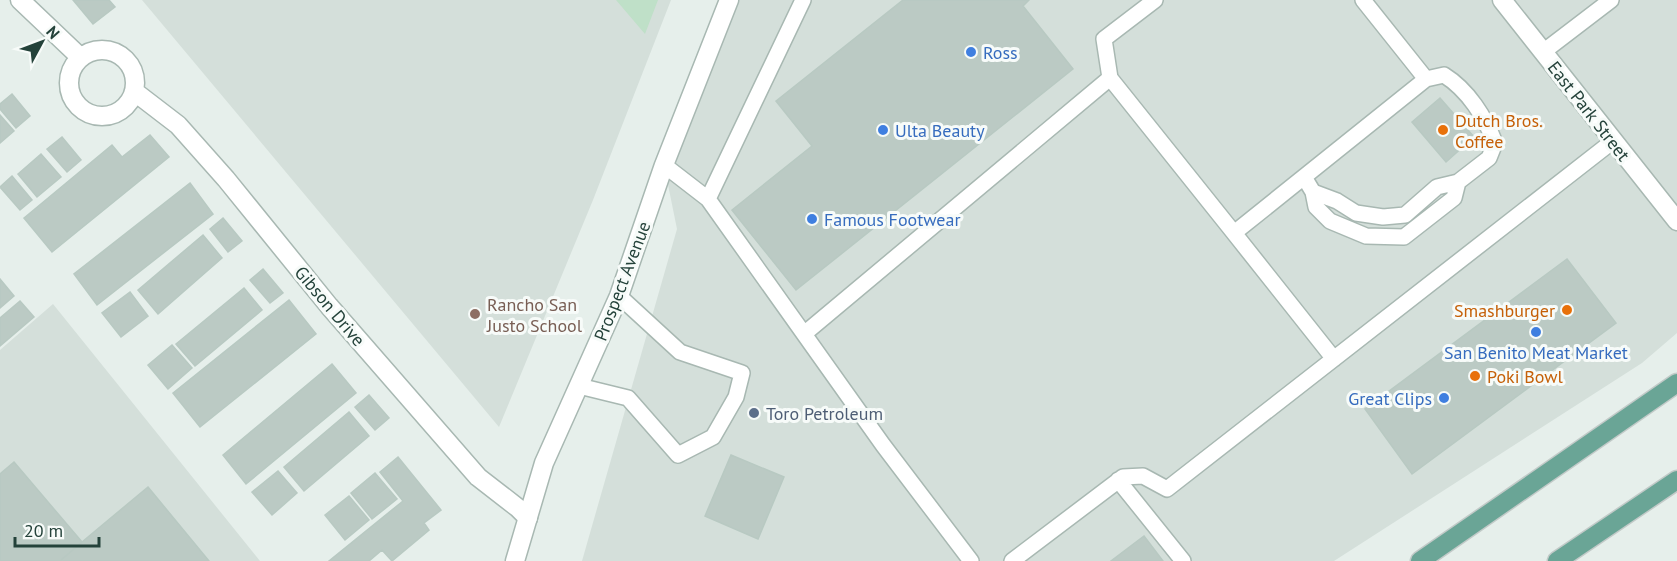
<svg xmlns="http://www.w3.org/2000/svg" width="1677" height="561" font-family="'PT Sans',sans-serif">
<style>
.built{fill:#d4dfda}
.green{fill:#bfe0c8}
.building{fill:#bbcac4;stroke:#b8c9c2;stroke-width:1.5}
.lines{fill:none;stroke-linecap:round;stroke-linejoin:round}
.service-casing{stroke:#a8b8b2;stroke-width:18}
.minor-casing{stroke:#a8b8b2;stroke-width:21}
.tertiary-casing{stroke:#a8b8b2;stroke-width:21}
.primary-casing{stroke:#c2cac8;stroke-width:21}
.service{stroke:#fff;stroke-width:15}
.minor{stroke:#fff;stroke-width:18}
.tertiary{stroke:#fff;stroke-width:18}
.primary{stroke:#6aa596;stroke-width:18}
.shop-dot{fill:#3f7fe0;stroke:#f7fbf9;stroke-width:2}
.food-dot{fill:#e8710a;stroke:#f7fbf9;stroke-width:2}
.education-dot{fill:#8d6e63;stroke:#f7fbf9;stroke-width:2}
.service-dot{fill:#5c6f8a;stroke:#f7fbf9;stroke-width:2}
.labels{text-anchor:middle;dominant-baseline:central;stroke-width:6;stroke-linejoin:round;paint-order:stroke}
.shop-label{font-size:18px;fill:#366cbe;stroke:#f7fbf9;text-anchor:start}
.street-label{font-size:18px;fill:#24423a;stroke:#f7fbf9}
.food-label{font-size:18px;fill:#c56008;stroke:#f7fbf9;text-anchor:start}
.education-label{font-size:18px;fill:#785e54;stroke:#f7fbf9;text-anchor:start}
.service-label{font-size:18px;fill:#4e5e75;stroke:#f7fbf9;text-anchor:start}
</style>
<rect width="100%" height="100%" fill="#e6efeb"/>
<!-- built -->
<path class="built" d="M142,0H671L593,200L499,427Z
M739,0H1677V333L1642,363L1334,561H582L677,229L664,165Z
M53,304L260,561H0V350Z"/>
<!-- green -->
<path class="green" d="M616,0H658L645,34Z"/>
<!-- building -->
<path class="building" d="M73,0H109L115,7L93,24Z
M903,0H1029L1023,6L1073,69L796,290L732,210L812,146L776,101Z
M12,94L30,116L16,128L0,109V104Z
M1440,98L1474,137L1446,162L1412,122Z
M0,115L14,131L0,143Z
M150,135L169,157L52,252L24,218L112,145L122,157Z
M62,137L81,160L67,172L47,149Z
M41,154L61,177L37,197L18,174Z
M12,176L32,200L20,210L0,187Z
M190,183L213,214L97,305L74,274Z
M223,218L242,241L228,252L210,229Z
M203,235L222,258L158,314L138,290Z
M1567,259L1616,323L1412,474L1365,409Z
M263,269L283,293L270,303L250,280Z
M0,279L14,296L0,308Z
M244,288L262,310L195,366L176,344Z
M130,292L148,316L121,337L102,313Z
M289,300L316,334L200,427L173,393Z
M20,301L34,317L0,346V318Z
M172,345L192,368L168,389L148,365Z
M332,364L356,393L246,484L223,455Z
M369,395L389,418L375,430L355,407Z
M349,412L369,436L304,491L284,467Z
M731,455L784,477L758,539L705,516Z
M398,457L441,510L424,523L429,530L392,561L382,550L369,561H329L403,501L380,472Z
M14,462L82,542L60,561H0V474Z
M278,471L297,493L272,515L252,492Z
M375,473L397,499L372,519L351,493Z
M148,487L209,561H60L82,542Z
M349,496L369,520L345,540L325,515Z
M1144,536L1163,561H1111Z"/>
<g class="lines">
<defs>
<path id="service" d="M1543,52L1611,0
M1110,78L1234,233
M664,165L708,199L883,445L971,561
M1304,177L1313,192L1337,201L1356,213L1383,217L1405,215L1437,187L1458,182L1489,158L1495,143C1485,117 1468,90 1444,75L1426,79
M1313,192L1316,207L1330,221L1366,236L1404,237L1454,198L1458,182
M708,199L803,0
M804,334L1110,78L1104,39L1155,0
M1334,359L1234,233L1426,79L1363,0
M579,386L628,398L678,455L713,437L736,397L742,373L680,352L619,296
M1118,480L1183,561
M1012,561L1123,477L1143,476L1167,489L1613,141"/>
<path id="minor" d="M20,0L80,57
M69 83a33 33 0 1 1 66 0a33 33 0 1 1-66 0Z
M135,92L178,125L226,179L329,306L478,477L518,508L528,518"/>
<path id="tertiary" d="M1502,0L1677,221
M515,561L544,463L619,296L664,165L729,0"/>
<path id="primary" d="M1420,561L1677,383
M1557,561L1677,480"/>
</defs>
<!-- service casing -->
<use href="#service" class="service-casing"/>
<!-- minor casing -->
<use href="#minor" class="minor-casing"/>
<!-- tertiary casing -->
<use href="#tertiary" class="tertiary-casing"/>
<!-- primary casing -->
<use href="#primary" class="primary-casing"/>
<!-- service -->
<use href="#service" class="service"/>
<!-- minor -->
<use href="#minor" class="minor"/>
<!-- tertiary -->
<use href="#tertiary" class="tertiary"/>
<!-- primary -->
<use href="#primary" class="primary"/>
</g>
<!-- markers -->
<g class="shop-dot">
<circle cx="971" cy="52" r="6"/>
<circle cx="883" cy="130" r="6"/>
<circle cx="812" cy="219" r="6"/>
<circle cx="1536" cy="332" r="6"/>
<circle cx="1444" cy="398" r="6"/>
</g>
<g class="food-dot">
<circle cx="1443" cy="130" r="6"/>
<circle cx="1567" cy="310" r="6"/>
<circle cx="1475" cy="376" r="6"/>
</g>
<circle class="education-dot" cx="475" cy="314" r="6"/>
<circle class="service-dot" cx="754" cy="413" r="6"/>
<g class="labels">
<!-- shop labels -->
<g class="shop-label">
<text x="983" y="52">Ross</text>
<text x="895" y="130">Ulta Beauty</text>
<text x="824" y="219">Famous Footwear</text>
<text x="1536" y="352" text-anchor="middle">San Benito Meat Market</text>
<text x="1432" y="398" text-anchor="end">Great Clips</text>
</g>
<!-- street labels -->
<g class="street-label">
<text transform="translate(1589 111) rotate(52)">East Park Street</text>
<text transform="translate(622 281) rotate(-69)">Prospect Avenue</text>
<text transform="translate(330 306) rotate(50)">Gibson Drive</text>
</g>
<!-- food labels -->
<g class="food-label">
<text x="1455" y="120">Dutch Bros.<tspan x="1455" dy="21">Coffee</tspan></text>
<text x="1555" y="310" text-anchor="end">Smashburger</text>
<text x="1487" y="376">Poki Bowl</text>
</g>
<!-- education labels -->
<g class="education-label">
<text x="487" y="304">Rancho San<tspan x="487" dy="21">Justo School</tspan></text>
</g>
<!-- service labels -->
<g class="service-label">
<text x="766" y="413">Toro Petroleum</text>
</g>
</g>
<!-- north arrow -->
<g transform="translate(42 42) rotate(49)" stroke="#f7fbf9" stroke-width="4.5" paint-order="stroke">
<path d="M0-4.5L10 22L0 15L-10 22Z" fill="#24423a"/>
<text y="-9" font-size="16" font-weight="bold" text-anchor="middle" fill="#24423a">N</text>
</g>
<!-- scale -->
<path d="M15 537v9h84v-9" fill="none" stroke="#24423a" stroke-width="3"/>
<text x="24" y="537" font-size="18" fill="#24423a" stroke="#f7fbf9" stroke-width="4.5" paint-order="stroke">20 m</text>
</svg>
